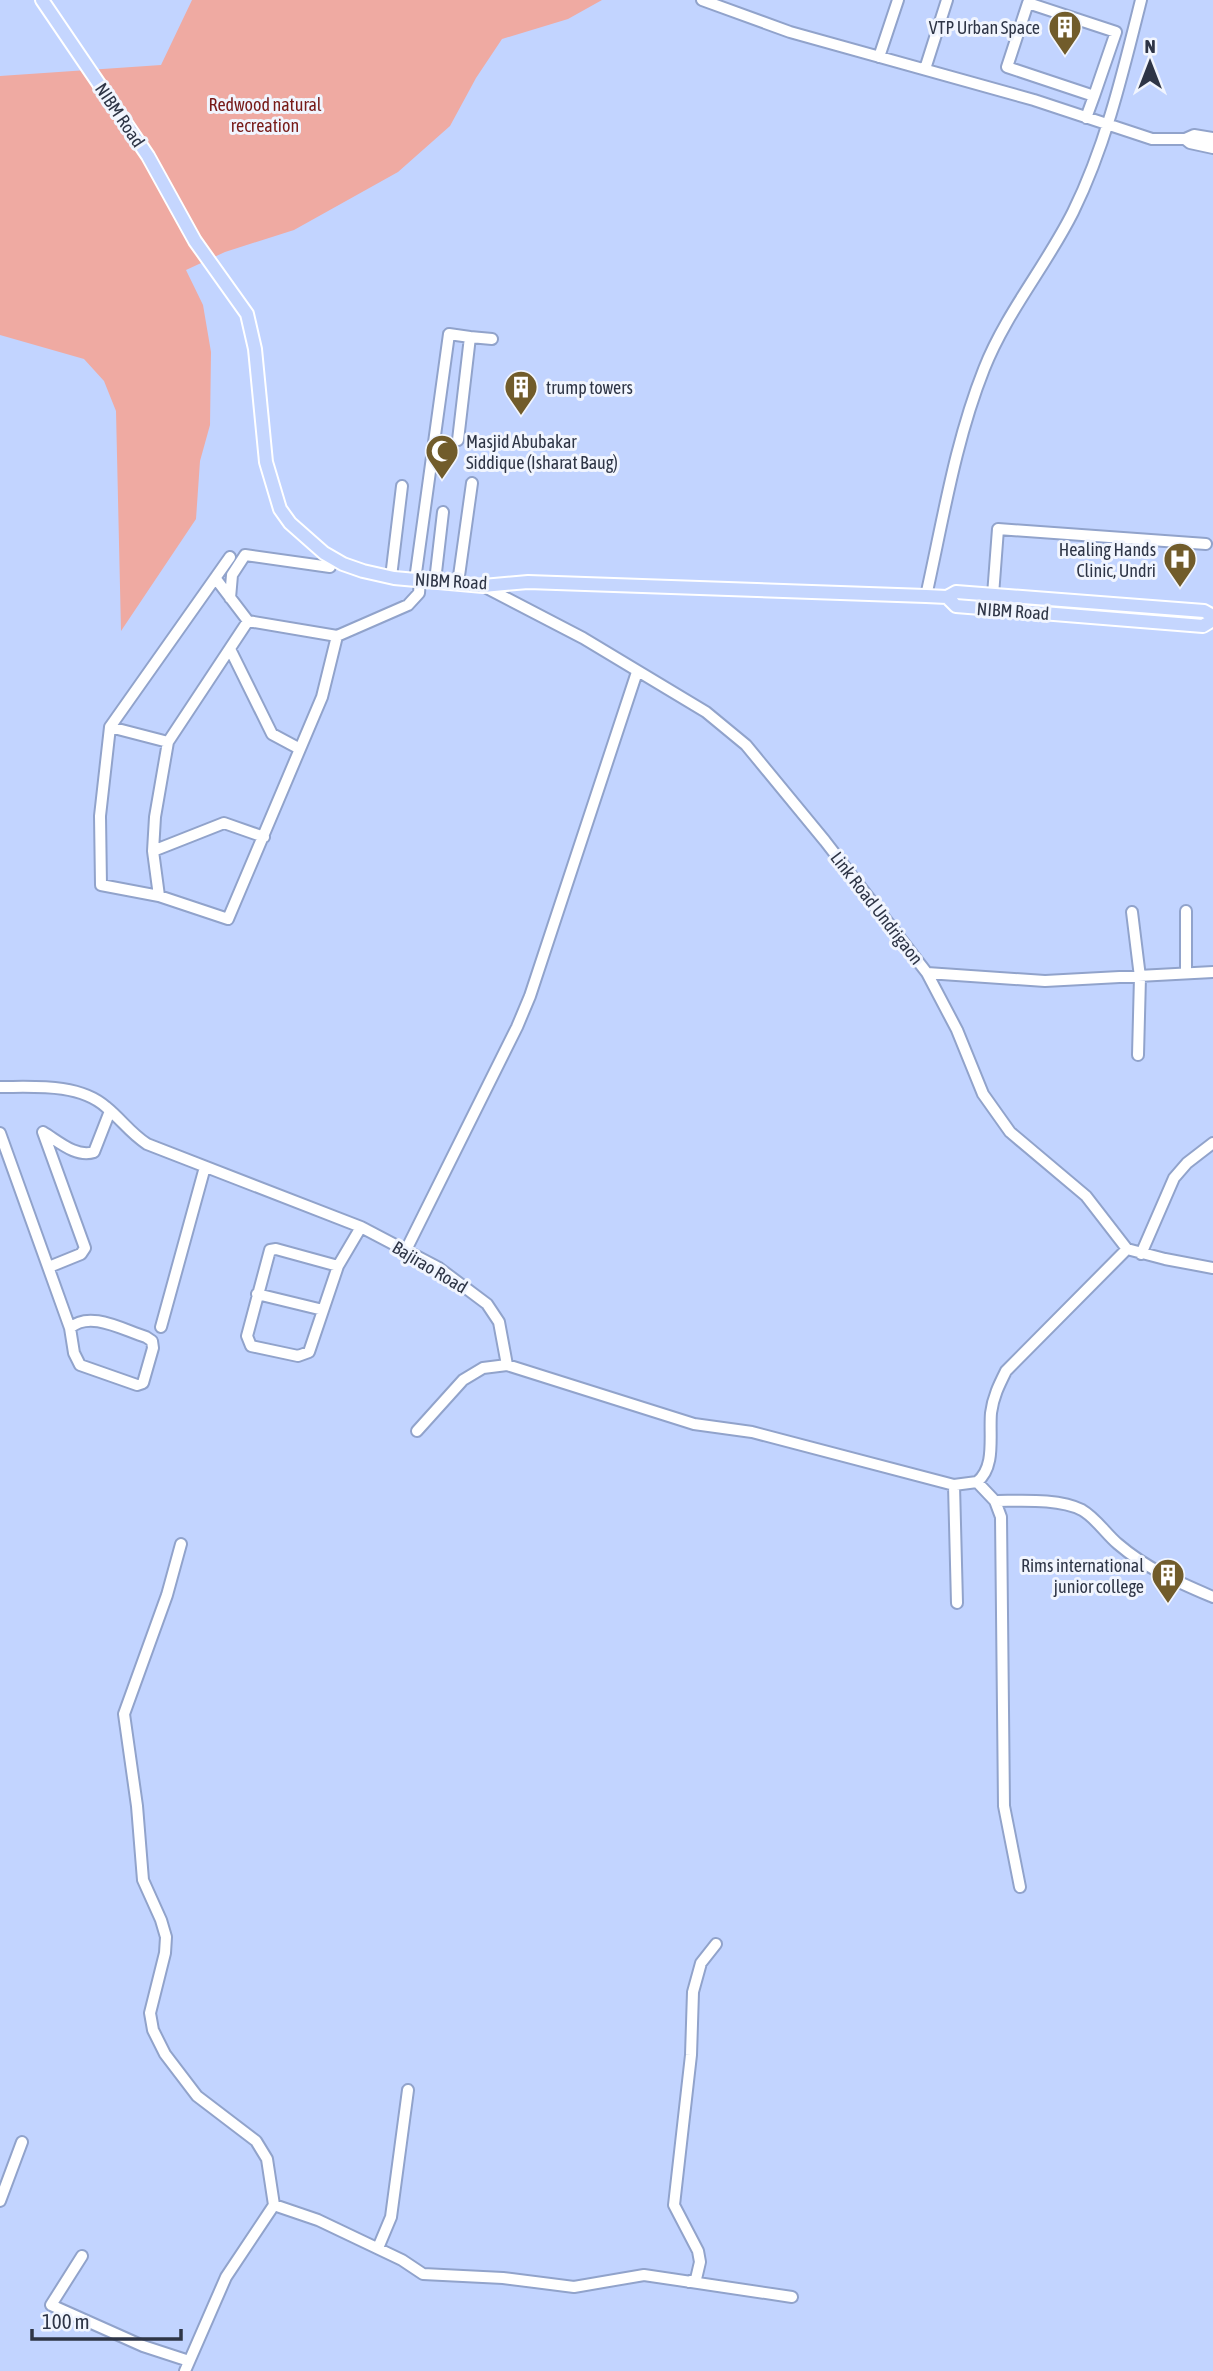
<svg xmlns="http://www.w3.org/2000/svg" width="1213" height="2371" font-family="'Asap Condensed',sans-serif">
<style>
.green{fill:#efaaa2}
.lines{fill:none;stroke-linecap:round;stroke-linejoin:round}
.minor-casing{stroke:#91a3cb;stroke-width:14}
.major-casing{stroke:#fff;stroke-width:16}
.minor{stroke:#fff;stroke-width:10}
.major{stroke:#c5d6fe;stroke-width:12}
.labels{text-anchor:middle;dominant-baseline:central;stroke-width:6;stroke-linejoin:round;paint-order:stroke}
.poi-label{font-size:18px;fill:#2e3546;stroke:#f1f5fe;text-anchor:end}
.park-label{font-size:18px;fill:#771a18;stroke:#f1f5fe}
.street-label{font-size:18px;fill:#2e3546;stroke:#f1f5fe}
</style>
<rect width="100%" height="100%" fill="#c2d4ff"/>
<!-- green -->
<path class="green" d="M192,0H602L568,19L502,39L476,78L450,126L398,172L294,230L225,252L186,270L203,305L211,352L210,425L200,461L196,519L121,631L116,411L104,381L84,359L0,335V76L161,65Z"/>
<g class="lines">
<defs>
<path id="minor" d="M702,0L790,32L1034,100L1152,139H1185L1190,143L1213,148
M879,57L898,0
M925,69L947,0
M1086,118L1094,96L1007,67L1028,3L1116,32L1094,96
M1185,139L1194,135L1213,138
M458,440L470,337L492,339
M230,557L110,727L100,816L101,885L159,896L228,919L322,697L337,636L408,605L419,593L420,580
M391,577L402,486
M216,579L248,621L337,636
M415,580L449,334L470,337
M435,581L443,512
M458,583L472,483
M483,586L583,638L706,712L746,745L825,841L927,973L957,1030L983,1094L1010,1132L1086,1196L1127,1249L1165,1259L1213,1268
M993,595L998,529L1206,544
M926,596C943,520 955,442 984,369C1006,313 1046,266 1073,212C1106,145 1123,72 1141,0
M230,598L232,575L245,555L330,567
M230,649L272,734L300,749
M110,727L168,742
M153,851L224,823L264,837
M159,896L153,851L155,817L168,742L248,621
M1132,912L1140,977L1138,1055
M927,973L1045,981L1213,972
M1186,973V911
M0,1087C34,1087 79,1083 106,1107C121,1119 130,1133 147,1144L361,1227L439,1268L487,1304L499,1322L507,1365
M43,1132L85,1248L81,1254L49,1267
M43,1132C58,1141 76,1158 94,1152L110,1111
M0,1133L70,1328L74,1353L80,1365L137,1385L143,1383L153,1348L152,1341L146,1337C123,1330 90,1310 70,1328
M406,1250L517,1027L530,996L637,672
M1141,1254L1174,1178L1187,1163L1213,1143
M338,1266L309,1352L298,1356L251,1346L247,1336L270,1250L276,1249L338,1266L361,1227
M257,1294L323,1310
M161,1327L205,1167
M417,1431L463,1380L483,1368L507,1365L694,1424L752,1432L954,1485L977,1482
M977,1482L995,1501L1001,1517L1004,1806L1020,1887
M977,1482C996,1467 989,1436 991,1413C993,1397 999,1385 1006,1371L1127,1249
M954,1485L957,1603
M995,1501C1020,1501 1059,1498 1082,1510C1096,1518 1106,1534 1118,1544C1147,1569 1178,1582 1213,1597
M181,1544L167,1595L124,1714L137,1806L143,1880L161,1920L166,1937L165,1953L150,2013L153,2030L165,2054L197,2096L256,2141L267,2159L274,2205L318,2220L402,2260L423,2274L503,2278L574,2287L644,2275L792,2297
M0,2201L22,2142
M378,2248L391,2217L408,2090
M82,2256L51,2305L143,2346L189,2361
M689,2282L696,2279L700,2262L698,2251L674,2205L691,2055L693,1992L701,1963L716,1944
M185,2371L226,2277L274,2205"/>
<path id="major" d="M42,0L148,156L195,241L247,314L255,349L266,462L280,509L290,523L324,553L343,564L363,571L394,578L483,586L528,582L926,596L947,597L956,606L1203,626L1213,620
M947,597L956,592L1204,611L1213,616"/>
</defs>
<!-- minor casing -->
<use href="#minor" class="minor-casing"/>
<!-- major casing -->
<use href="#major" class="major-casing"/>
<!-- minor -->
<use href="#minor" class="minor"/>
<!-- major -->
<use href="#major" class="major"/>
</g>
<!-- icons -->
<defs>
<symbol id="building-pin" viewBox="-11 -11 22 30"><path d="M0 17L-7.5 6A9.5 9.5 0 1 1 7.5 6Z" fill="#715c2b" stroke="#f1f5fe"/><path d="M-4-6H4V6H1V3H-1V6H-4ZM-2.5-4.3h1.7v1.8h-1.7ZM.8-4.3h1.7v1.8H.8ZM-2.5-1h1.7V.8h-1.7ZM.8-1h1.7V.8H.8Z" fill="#fff"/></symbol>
<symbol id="mosque-pin" viewBox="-11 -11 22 30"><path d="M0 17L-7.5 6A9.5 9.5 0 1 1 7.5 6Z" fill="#715c2b" stroke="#f1f5fe"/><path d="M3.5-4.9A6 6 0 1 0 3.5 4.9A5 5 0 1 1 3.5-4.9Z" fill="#fff"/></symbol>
<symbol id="hospital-pin" viewBox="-11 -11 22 30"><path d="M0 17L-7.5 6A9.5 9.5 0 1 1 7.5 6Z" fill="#715c2b" stroke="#f1f5fe"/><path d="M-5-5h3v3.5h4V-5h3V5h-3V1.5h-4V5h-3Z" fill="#fff"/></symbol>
</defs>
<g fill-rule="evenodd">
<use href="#building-pin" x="1046" y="8" width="38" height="52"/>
<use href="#building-pin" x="502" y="368" width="38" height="52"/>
<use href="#mosque-pin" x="423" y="432" width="38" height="52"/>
<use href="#hospital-pin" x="1161" y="540" width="38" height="52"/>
<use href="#building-pin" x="1149" y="1556" width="38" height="52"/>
</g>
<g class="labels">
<!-- poi labels -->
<g class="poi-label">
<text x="1040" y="27">VTP Urban Space</text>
<text x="546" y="387" text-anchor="start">trump towers</text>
<text x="466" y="441" text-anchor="start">Masjid Abubakar<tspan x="466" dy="21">Siddique (Isharat Baug)</tspan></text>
<text x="1156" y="549">Healing Hands<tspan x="1156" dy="21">Clinic, Undri</tspan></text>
<text x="1144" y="1565">Rims international<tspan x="1144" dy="21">junior college</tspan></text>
</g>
<!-- park labels -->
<g class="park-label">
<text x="265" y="104">Redwood natural<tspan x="265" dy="21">recreation</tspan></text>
</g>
<!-- street labels -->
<g class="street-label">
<text transform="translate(120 115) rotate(56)">NIBM Road</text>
<text transform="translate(451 581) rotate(3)">NIBM Road</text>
<text transform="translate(1013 611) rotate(4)">NIBM Road</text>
<text transform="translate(877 908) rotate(52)">Link Road Undrigaon</text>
<text transform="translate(430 1267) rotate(31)">Bajirao Road</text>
</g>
</g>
<!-- north arrow -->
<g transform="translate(1150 63)" stroke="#f1f5fe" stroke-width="5" paint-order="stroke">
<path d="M0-5L12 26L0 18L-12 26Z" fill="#2e3546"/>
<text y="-10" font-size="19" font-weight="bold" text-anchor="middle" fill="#2e3546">N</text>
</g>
<!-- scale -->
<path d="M32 2329v10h149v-10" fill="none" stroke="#2e3546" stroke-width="3.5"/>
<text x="42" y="2329" font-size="21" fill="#2e3546" stroke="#f1f5fe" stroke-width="5" paint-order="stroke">100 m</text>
</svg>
